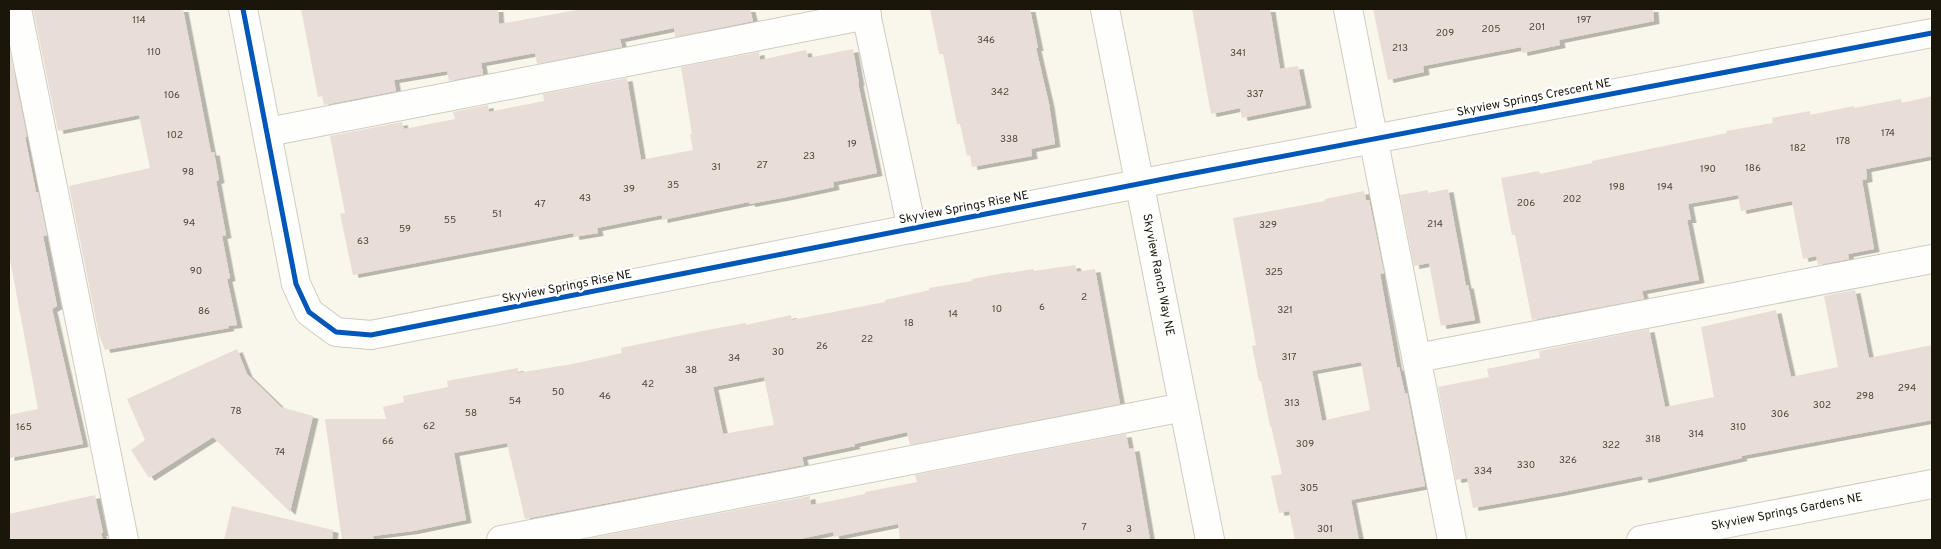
<svg xmlns="http://www.w3.org/2000/svg" width="1941" height="549" font-family="Overpass,sans-serif">
<style>
.building{fill:#e9ddd8;fill-rule:evenodd;filter:url(#shadow)}
.lines{fill:none;stroke-linecap:round;stroke-linejoin:round}
.minor-casing{stroke:#cfccc1;stroke-width:30}
.minor{stroke:#fefefc;stroke-width:28}
.cycleway-casing{stroke:#fff;stroke-width:8}
.cycleway{stroke:#0057b8;stroke-width:5}
.labels{text-anchor:middle;dominant-baseline:central;stroke-width:5;stroke-linejoin:round;paint-order:stroke}
.number-label{font-size:10px;fill:#4e483e}
.street-label{font-size:12px;fill:#1a170a;stroke:#fff}
</style>
<defs>
<filter id="shadow"><feDropShadow dx="5.5" dy="3" stdDeviation="0" flood-color="#0004"/></filter>
</defs>
<rect width="100%" height="100%" fill="#f9f6eb"/>
<!-- building -->
<path class="building" d="M33,9H183L211,153L214,152L219,180L216,181L226,235L222,236L230,278L227,279L237,325L228,326L229,328L105,350L99,335L69,186L150,168L139,115L58,131Z
M301,9H498L499,24L582,9H750L753,21L675,37L674,28L620,39L622,47L537,64L535,53L481,63L483,74L449,81L447,71L394,80L396,91L324,105L322,96L318,97Z
M930,9H1030L1038,48H1036L1049,104L1055,144L1031,149L1032,156L972,167L970,155L967,156L960,124H957L943,54H939Z
M1192,9H1270L1280,69L1298,66L1306,105L1242,118L1240,108L1211,114Z
M1373,9H1653L1654,21L1559,40L1560,45L1522,53L1521,47L1423,66L1424,72L1388,80Z
M9,47L27,137H25L36,192H38L47,235L43,236L57,306L52,309L83,444L9,458V415L38,409L9,254Z
M853,49L859,83H858L877,173L833,182L834,187L787,197L750,204L749,202L662,220V215L597,228L598,233L574,237L573,233L353,275L340,214L345,213L330,136L402,122L404,129L455,119L453,112L488,105L489,112L544,101L543,94L627,78L641,160L693,150L690,134H692L681,67L759,52L760,60L806,50L808,58Z
M1932,96V156L1866,169L1867,179L1862,180L1874,249L1848,254L1849,259L1818,265L1816,256L1803,259L1792,201L1741,211L1738,195L1688,204L1691,220H1687L1699,280L1642,291L1644,299L1532,320L1515,235H1512L1501,178L1539,171L1540,174L1592,163V161L1727,133L1726,131L1773,123L1772,118L1810,111V115L1854,106V108L1901,99L1902,103Z
M1448,189L1466,286L1468,285L1475,320L1441,326L1429,263L1414,266L1400,195L1428,190V193Z
M1364,191L1366,200H1369L1384,273L1380,274L1397,368L1399,367L1405,394L1407,393L1425,486L1351,500L1359,540H1295L1289,511L1279,513L1271,476L1282,474L1271,426H1270L1261,381H1259L1252,346L1256,345L1233,218L1325,201V199ZM1361,362L1370,410L1322,421L1312,371Z
M1075,265L1077,272L1095,269L1120,404L910,445L907,432L854,444L855,446L802,457L804,465L525,519L507,443L454,453L466,520L413,531L373,536L374,540H342L325,419H386L383,407L404,402L403,396L448,387L447,381L518,368V373L572,364L622,353L621,348L702,331L746,323V325L791,315L792,320L885,302V300L930,290L929,288L972,281V279L1010,272V273L1033,269L1034,271ZM764,377L774,425L723,434L713,387Z
M1855,290L1869,358L1932,345V420L1741,456L1742,458L1643,480L1642,476L1558,493L1473,508L1467,478L1456,480L1438,387L1489,377L1487,369L1540,358L1539,351L1649,329L1665,407L1714,397L1701,327L1776,310L1791,377L1838,367L1824,296Z
M237,349L247,374L281,407L313,416L290,512L213,437L149,478L131,450L145,440L127,399Z
M1126,434L1129,449L1134,448L1150,540H900L898,524L834,537L833,532L795,540H581L810,496L811,505L865,494V492L917,482L915,475Z
M95,495L103,533H101L103,540H9V514Z
M232,506L333,530L332,540H224Z"/>
<g class="lines">
<defs>
<path id="minor" d="M17,9L124,540
M243,9L296,284L309,312L336,332L371,335L1184,175L1932,33
M865,9L912,229
M1105,9L1210,540
M1348,9L1452,540
M268,132L867,15
M1417,358L1932,259
M501,540L1184,407
M1641,540L1932,484"/>
</defs>
<!-- minor casing -->
<use href="#minor" class="minor-casing"/>
<!-- minor -->
<use href="#minor" class="minor"/>
<defs>
<path id="cycleway" d="M243,9L296,284L309,312L336,332L371,335L1184,175L1932,33"/>
</defs>
<!-- cycleway casing -->
<use href="#cycleway" class="cycleway-casing"/>
<!-- cycleway -->
<use href="#cycleway" class="cycleway"/>
</g>
<g class="labels">
<!-- number labels -->
<g class="number-label">
<text x="139" y="20">114</text>
<text x="1584" y="20">197</text>
<text x="1537" y="27">201</text>
<text x="1491" y="29">205</text>
<text x="1445" y="33">209</text>
<text x="986" y="40">346</text>
<text x="1400" y="48">213</text>
<text x="154" y="52">110</text>
<text x="1238" y="53">341</text>
<text x="1000" y="92">342</text>
<text x="1255" y="94">337</text>
<text x="172" y="95">106</text>
<text x="1888" y="133">174</text>
<text x="175" y="135">102</text>
<text x="1009" y="139">338</text>
<text x="1843" y="141">178</text>
<text x="852" y="144">19</text>
<text x="1798" y="148">182</text>
<text x="809" y="156">23</text>
<text x="762" y="165">27</text>
<text x="716" y="167">31</text>
<text x="1753" y="168">186</text>
<text x="1708" y="169">190</text>
<text x="188" y="172">98</text>
<text x="673" y="185">35</text>
<text x="1617" y="187">198</text>
<text x="1665" y="187">194</text>
<text x="629" y="189">39</text>
<text x="585" y="198">43</text>
<text x="1572" y="199">202</text>
<text x="1526" y="203">206</text>
<text x="540" y="204">47</text>
<text x="497" y="214">51</text>
<text x="450" y="220">55</text>
<text x="189" y="223">94</text>
<text x="1435" y="224">214</text>
<text x="1268" y="225">329</text>
<text x="405" y="229">59</text>
<text x="363" y="241">63</text>
<text x="196" y="271">90</text>
<text x="1274" y="272">325</text>
<text x="1084" y="297">2</text>
<text x="1042" y="307">6</text>
<text x="997" y="309">10</text>
<text x="1285" y="310">321</text>
<text x="204" y="311">86</text>
<text x="953" y="314">14</text>
<text x="909" y="323">18</text>
<text x="867" y="339">22</text>
<text x="822" y="346">26</text>
<text x="778" y="352">30</text>
<text x="1289" y="357">317</text>
<text x="734" y="358">34</text>
<text x="691" y="370">38</text>
<text x="648" y="384">42</text>
<text x="1907" y="388">294</text>
<text x="558" y="392">50</text>
<text x="605" y="396">46</text>
<text x="1865" y="396">298</text>
<text x="515" y="401">54</text>
<text x="1292" y="403">313</text>
<text x="1822" y="405">302</text>
<text x="236" y="411">78</text>
<text x="471" y="413">58</text>
<text x="1780" y="414">306</text>
<text x="429" y="426">62</text>
<text x="24" y="427">165</text>
<text x="1738" y="427">310</text>
<text x="1696" y="434">314</text>
<text x="1653" y="439">318</text>
<text x="388" y="441">66</text>
<text x="1305" y="444">309</text>
<text x="1611" y="445">322</text>
<text x="280" y="452">74</text>
<text x="1568" y="460">326</text>
<text x="1526" y="465">330</text>
<text x="1483" y="471">334</text>
<text x="1309" y="488">305</text>
<text x="1084" y="527">7</text>
<text x="1129" y="529">3</text>
<text x="1325" y="529">301</text>
</g>
<!-- street labels -->
<g class="street-label">
<text transform="translate(1534 98) rotate(-11)">Skyview Springs Crescent NE</text>
<text transform="translate(964 208) rotate(-11)">Skyview Springs Rise NE</text>
<text transform="translate(1158 275) rotate(79)">Skyview Ranch Way NE</text>
<text transform="translate(567 287) rotate(-11)">Skyview Springs Rise NE</text>
<text transform="translate(1787 512) rotate(-11)">Skyview Springs Gardens NE</text>
</g>
</g>
<!-- border -->
<rect width="1941" height="549" fill="none" stroke="#1a170a" stroke-width="20"/>
</svg>
